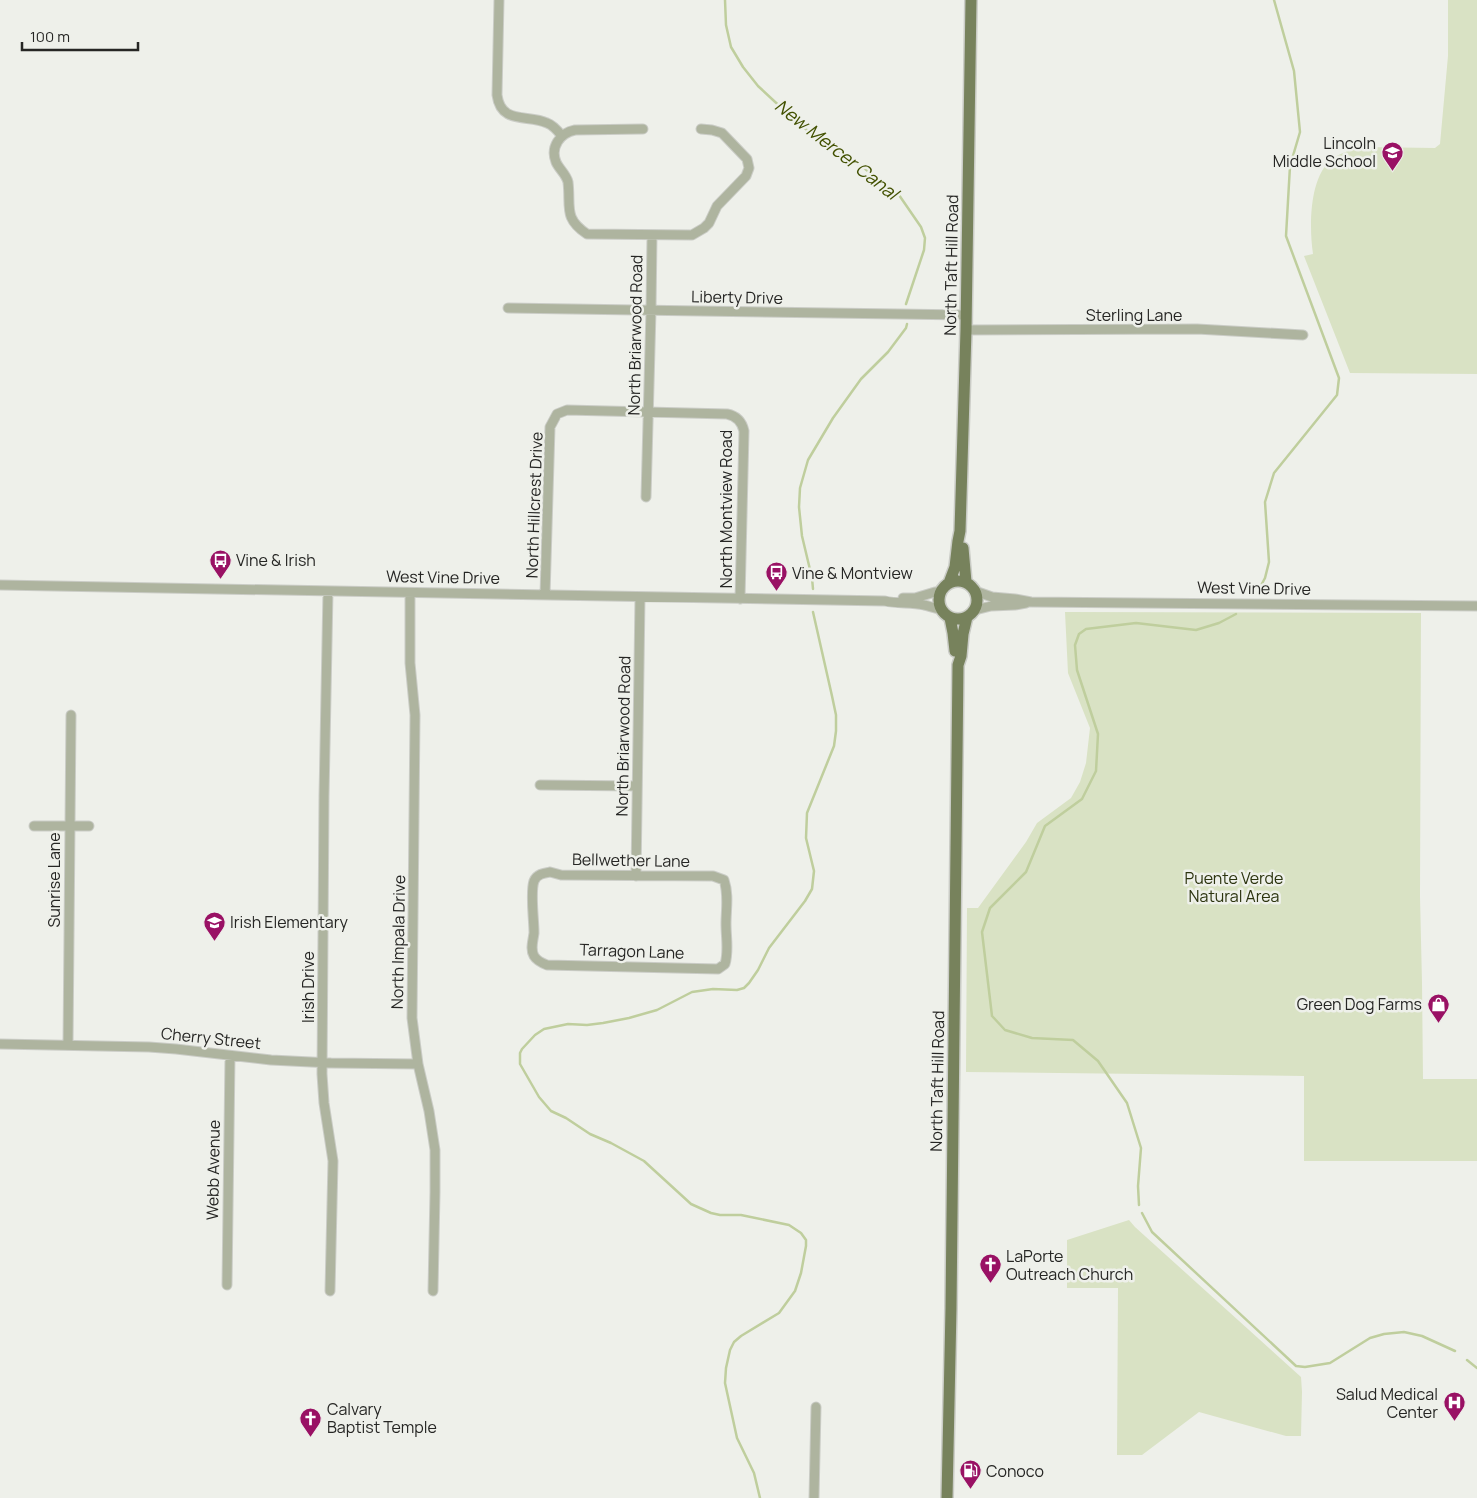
<svg xmlns="http://www.w3.org/2000/svg" width="1477" height="1498" font-family="Manrope,sans-serif">
<style>
.green{fill:#d9e2c4}
.lines{fill:none;stroke-linecap:round;stroke-linejoin:round}
.stream{stroke:#bfce9d;stroke-width:2.5}
.minor-casing{stroke:#caccc6;stroke-width:11}
.major-casing{stroke:#caccc6;stroke-width:14}
.minor{stroke:#aeb49f;stroke-width:9}
.major{stroke:#77825c;stroke-width:11}
.labels{text-anchor:middle;dominant-baseline:central;stroke-width:5;stroke-linejoin:round;paint-order:stroke}
.poi-label{font-size:16px;fill:#262624;stroke:#eef0ea;text-anchor:start}
.street-label{font-size:16px;fill:#262624;stroke:#eef0ea}
.park-label{font-size:16px;fill:#2c340f;stroke:#eef0ea}
.water-label{font-size:18px;font-style:italic;fill:#425100;stroke:#eef0ea}
</style>
<rect width="100%" height="100%" fill="#eef0ea"/>
<!-- green -->
<path class="green" d="M1448,0H1477V374L1350,373L1304,256L1313,254C1309,227 1309,177 1332,159C1342,152 1353,149 1364,147L1435,148L1440,144L1448,56Z
M1065,612L1421,613L1420,897L1422,983L1423,1079H1477V1161H1304V1076L966,1072L967,908H978L1026,842L1037,823L1071,798L1080,782L1086,763L1090,728L1068,673Z
M1129,1220L1135,1227L1301,1377L1302,1392L1301,1436H1286L1199,1412L1142,1455H1117L1118,1288H1067V1240Z"/>
<g class="lines">
<!-- stream -->
<path class="stream" d="M725,0L726,25L731,47L743,67L758,86L801,126L860,165L899,195L921,227L925,238L924,250L906,304
M813,589L812,578L802,536L799,507L800,488L808,460L833,418L861,379L888,352L906,328L907,324
M1257,593L1265,578L1269,562L1265,502L1274,473L1337,395L1339,378L1286,236L1290,166L1300,132L1294,71L1274,0
M1139,1205L1138,1186L1141,1148L1127,1103L1098,1061L1073,1040L1032,1038L1005,1030L992,1016L982,932L990,908L1026,872L1045,826L1082,799L1096,771L1098,734L1077,670L1075,645L1079,634L1086,629L1136,623L1196,630L1219,623L1236,614
M1142,1213L1152,1232L1296,1366L1305,1367L1330,1363L1370,1338L1384,1334L1404,1332L1422,1336L1455,1351
M1467,1360L1477,1368
M760,1498L754,1473L737,1438L725,1383L726,1368L730,1350L734,1342L741,1336L779,1313L795,1291L801,1273L806,1246V1240L801,1233L789,1225L741,1215H720L711,1213L691,1204L644,1161L611,1143L590,1134L566,1118L551,1111L539,1097L520,1064V1053L522,1049L535,1035L544,1029L568,1024L587,1025L603,1023L629,1018L657,1010L692,992L713,989L737,990L744,988L749,983L758,970L769,948L805,901L812,889L814,871L806,838L807,813L834,746L836,731V715L832,696L813,612"/>
<defs>
<path id="minor" d="M499,0L497,95C501,125 528,114 547,123C553,125 558,131 562,136
M643,129L575,130C560,133 550,147 556,162C559,169 566,174 568,182C571,207 563,218 587,234L692,235L704,228L709,223L717,206L746,176L749,168L747,159L722,133L712,130L701,129
M508,308L966,315
M966,330L1197,329L1303,335
M646,497L651,310L652,235
M0,585L885,601C898,604 911,602 924,605C930,606 934,609 941,609
M328,591L324,797L322,1074L324,1103L333,1161L330,1291
M975,591L992,597L1015,599L1031,602L1477,606
M410,593V663L415,715L412,1018L418,1064L429,1111L435,1150V1192L433,1291
M545,595L550,427L557,414L567,410L727,414C737,416 742,422 744,431L740,599
M903,598H915L935,592H941
M975,610L991,606L1015,605L1026,603
M540,785L636,786
M34,826H89
M550,872L561,875L713,876L724,880C729,895 726,909 726,924C726,938 729,951 725,964L718,969L547,965C542,963 537,961 534,956C530,949 533,941 534,933C534,919 530,892 534,881C537,874 544,873 550,872Z
M636,876L640,597
M0,1044L149,1047L176,1049L271,1060L331,1063L418,1064
M68,1045L71,715
M227,1285L230,1056
M814,1498L816,1407"/>
<path id="major" d="M963,548L966,582
M939 600a19 19 0 1 1 38 0a19 19 0 1 1-38 0Z
M949,583L955,567L958,541L960,531L966,330L971,0
M950,618L953,633L955,651
M947,1498L951,1308L958,665L961,656L963,634L967,617"/>
</defs>
<!-- minor casing -->
<use href="#minor" class="minor-casing"/>
<!-- major casing -->
<use href="#major" class="major-casing"/>
<!-- minor -->
<use href="#minor" class="minor"/>
<!-- major -->
<use href="#major" class="major"/>
</g>
<!-- icons -->
<defs>
<symbol id="school-pin" viewBox="-11 -11 22 30"><path d="M0 17L-7.5 6A9.5 9.5 0 1 1 7.5 6Z" fill="#991164" stroke="#eef0ea"/><path d="M0-5L7-2L0 1L-7-2ZM-4 1L0 2.5L4 1V4Q0 6-4 4Z" fill="#fff"/></symbol>
<symbol id="bus-pin" viewBox="-11 -11 22 30"><path d="M0 17L-7.5 6A9.5 9.5 0 1 1 7.5 6Z" fill="#991164" stroke="#eef0ea"/><path d="M-5-6H5V4H4V6H2V4H-2V6H-4V4H-5ZM-3.5-4V0h7V-4ZM-3.5 1.2v1.5H-2V1.2ZM2 1.2v1.5H3.5V1.2Z" fill="#fff"/></symbol>
<symbol id="shop-pin" viewBox="-11 -11 22 30"><path d="M0 17L-7.5 6A9.5 9.5 0 1 1 7.5 6Z" fill="#991164" stroke="#eef0ea"/><path d="M-5-2.5h2.3a2.7 3.5 0 0 1 5.4 0H5L5.5 6h-11ZM-1.5-2.5h3a1.5 2.3 0 0 0-3 0Z" fill="#fff"/></symbol>
<symbol id="church-pin" viewBox="-11 -11 22 30"><path d="M0 17L-7.5 6A9.5 9.5 0 1 1 7.5 6Z" fill="#991164" stroke="#eef0ea"/><path d="M-1.2-6h2.4v3.5h3.3v2.4h-3.3V6h-2.4V-.1h-3.3v-2.4h3.3Z" fill="#fff"/></symbol>
<symbol id="hospital-pin" viewBox="-11 -11 22 30"><path d="M0 17L-7.5 6A9.5 9.5 0 1 1 7.5 6Z" fill="#991164" stroke="#eef0ea"/><path d="M-5-5h3v3.5h4V-5h3V5h-3V1.5h-4V5h-3Z" fill="#fff"/></symbol>
<symbol id="fuel-pin" viewBox="-11 -11 22 30"><path d="M0 17L-7.5 6A9.5 9.5 0 1 1 7.5 6Z" fill="#991164" stroke="#eef0ea"/><path d="M-5.5-6h7V0h2V4h1.3V-2.5L3-4.5l.8-.8L6-3V5H2.5V1h-1V6h-7ZM-4.2-4.7v3.2H.2V-4.7Z" fill="#fff"/></symbol>
</defs>
<g fill-rule="evenodd">
<use href="#school-pin" x="1380" y="140" width="25" height="34"/>
<use href="#bus-pin" x="208" y="548" width="25" height="34"/>
<use href="#bus-pin" x="764" y="560" width="25" height="34"/>
<use href="#school-pin" x="202" y="910" width="25" height="34"/>
<use href="#shop-pin" x="1426" y="992" width="25" height="34"/>
<use href="#church-pin" x="978" y="1252" width="25" height="34"/>
<use href="#hospital-pin" x="1442" y="1390" width="25" height="34"/>
<use href="#church-pin" x="298" y="1406" width="25" height="34"/>
<use href="#fuel-pin" x="958" y="1458" width="25" height="34"/>
</g>
<g class="labels">
<!-- poi labels -->
<g class="poi-label">
<text x="1376" y="143" text-anchor="end">Lincoln<tspan x="1376" dy="18">Middle School</tspan></text>
<text x="236" y="560">Vine &amp; Irish</text>
<text x="792" y="573">Vine &amp; Montview</text>
<text x="230" y="922">Irish Elementary</text>
<text x="1422" y="1004" text-anchor="end">Green Dog Farms</text>
<text x="1006" y="1256">LaPorte<tspan x="1006" dy="18">Outreach Church</tspan></text>
<text x="1438" y="1394" text-anchor="end">Salud Medical<tspan x="1438" dy="18">Center</tspan></text>
<text x="327" y="1409">Calvary<tspan x="327" dy="18">Baptist Temple</tspan></text>
<text x="986" y="1471">Conoco</text>
</g>
<!-- street labels -->
<g class="street-label">
<text transform="translate(951 265) rotate(-89)">North Taft Hill Road</text>
<text transform="translate(737 297) rotate(1)">Liberty Drive</text>
<text x="1134" y="315">Sterling Lane</text>
<text transform="translate(635 335) rotate(-89)">North Briarwood Road</text>
<text transform="translate(534 505) rotate(-88)">North Hillcrest Drive</text>
<text transform="translate(726 509) rotate(-90)">North Montview Road</text>
<text transform="translate(443 577) rotate(1)">West Vine Drive</text>
<text transform="translate(1254 588) rotate(1)">West Vine Drive</text>
<text transform="translate(623 736) rotate(-89)">North Briarwood Road</text>
<text transform="translate(631 860) rotate(1)">Bellwether Lane</text>
<text transform="translate(54 880) rotate(-90)">Sunrise Lane</text>
<text transform="translate(398 942) rotate(-89)">North Impala Drive</text>
<text transform="translate(632 951) rotate(2)">Tarragon Lane</text>
<text transform="translate(308 987) rotate(-90)">Irish Drive</text>
<text transform="translate(211 1038) rotate(6)">Cherry Street</text>
<text transform="translate(937 1081) rotate(-89)">North Taft Hill Road</text>
<text transform="translate(213 1170) rotate(-89)">Webb Avenue</text>
</g>
<!-- park labels -->
<g class="park-label">
<text x="1234" y="878">Puente Verde<tspan x="1234" dy="18">Natural Area</tspan></text>
</g>
<!-- water labels -->
<g class="water-label">
<text transform="translate(837 149) rotate(38)">New Mercer Canal</text>
</g>
</g>
<!-- scale -->
<path d="M22 42v8h116v-8" fill="none" stroke="#262624" stroke-width="2.5"/>
<text x="30" y="42" font-size="15" fill="#262624" stroke="#eef0ea" stroke-width="4" paint-order="stroke">100 m</text>
</svg>
